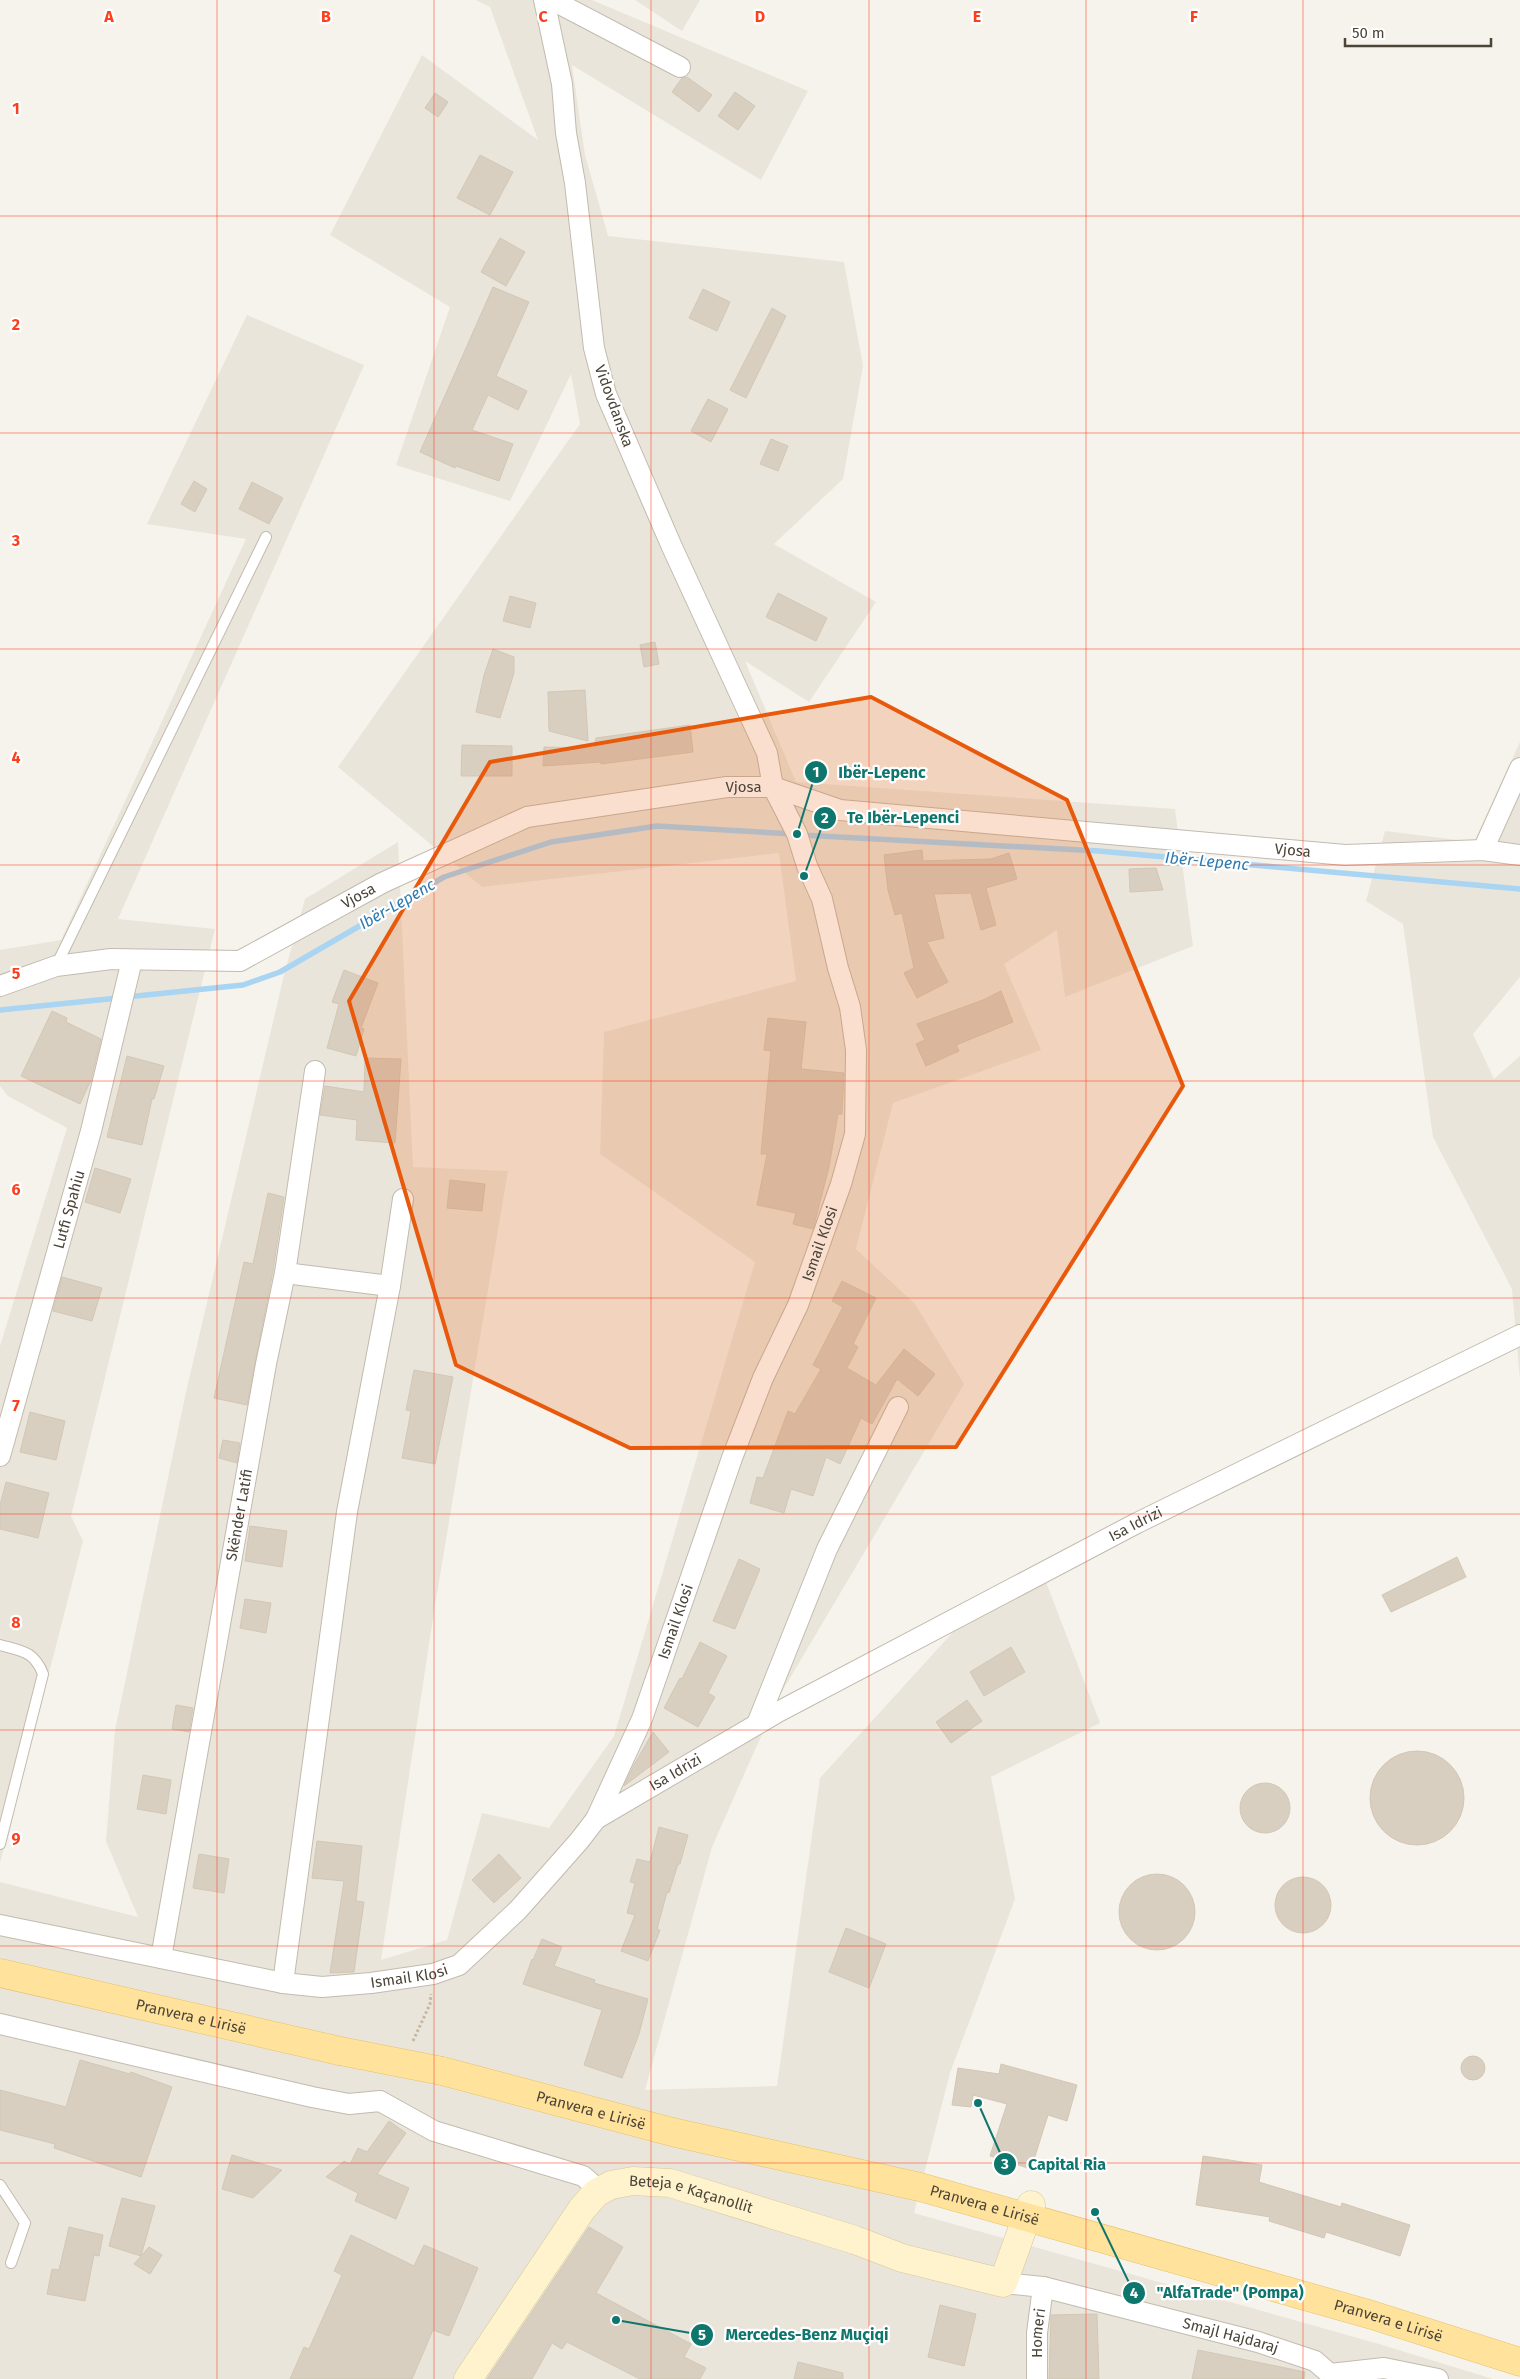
<svg xmlns="http://www.w3.org/2000/svg" width="1520" height="2379" font-family="'Fira Sans',sans-serif">
<style>
.residential{fill:#eae5da}
.lines{fill:none;stroke-linecap:round;stroke-linejoin:round}
.stream{stroke:#a9d4f2;stroke-width:5.5}
.building{fill:#d8cfc1;stroke:#d3c7b4}
.lane-casing{stroke:#c2bbae;stroke-width:12}
.street-casing{stroke:#c2bbae;stroke-width:22}
.secondary-casing{stroke:#d6c79b;stroke-width:29}
.primary-casing{stroke:#e6c16a;stroke-width:29}
.path{stroke:#c4b79f;stroke-width:3;stroke-dasharray:2.5 2.5;stroke-linecap:butt}
.lane{stroke:#fff;stroke-width:10}
.street{stroke:#fff;stroke-width:20}
.secondary{stroke:#fff3cd;stroke-width:28}
.primary{stroke:#ffe39c;stroke-width:28}
.primary-bridge-casing{stroke:#e6c16a;stroke-width:29;stroke-linecap:butt}
.primary-bridge{stroke:#ffe39c;stroke-width:28}
.marked{fill:#e8590c;fill-opacity:0.2;stroke:#e8590c;stroke-width:4;stroke-linejoin:round}
.grid{fill:none;stroke:#fc3f1d;stroke-width:1;stroke-opacity:0.55}
.labels{text-anchor:middle;dominant-baseline:central;stroke-width:4.5;stroke-linejoin:round;paint-order:stroke}
.street-label{font-size:15px;fill:#4b4439;stroke:#fff}
.water-label{font-size:16px;font-style:italic;fill:#2e7ab2;stroke:#fff}
.grid-label{font-size:16px;text-anchor:middle;font-weight:bold;fill:#fc3f1d;stroke:#fff;stroke-width:4.5;stroke-linejoin:round;paint-order:stroke}
.leader{fill:none;stroke:#0f766e;stroke-width:2}
.callout-dot{fill:#0f766e;stroke:#fff;stroke-width:2}
.mark-label{font-size:15px;text-anchor:middle;font-weight:bold;fill:#fff}
.callout-label{font-size:16px;text-anchor:middle;font-weight:bold;fill:#0f766e;stroke:#fff;stroke-width:4.5;stroke-linejoin:round;paint-order:stroke}
</style>
<rect width="100%" height="100%" fill="#f6f3ec"/>
<!-- residential -->
<path class="residential" d="M476,0H592L808,91L761,180L572,65L585,155L608,236L844,262L863,366L843,479L774,544L876,602L809,702L745,661L796,782L1175,809L1193,946L1065,997L1057,930L1004,964L1041,1050L893,1103L856,1249L915,1304L964,1384L777,1700L712,1847L645,2090L777,2086L820,1778L954,1631L1046,1582L1100,1723L991,1777L1015,1899L950,2073L914,2213L1379,2344L1493,2379H0V1882L138,1917L106,1841L115,1730L186,1392L284,975L305,899L398,842L413,1167L508,1171L435,1605L381,1960L447,1940L482,1813L549,1828L614,1736L755,1262L600,1154L604,1032L796,981L779,853L482,887L338,767L580,424L571,374L510,501L396,465L450,307L330,235L422,55L538,140L490,7Z
M635,0H700L682,31Z
M247,315L364,365L118,919L215,929L71,1516L83,1541L0,1863V1346L67,1128L8,1096L0,1086V950L61,940L246,539L147,524Z
M1520,742V977L1473,1034L1494,1079L1520,1056V1380L1512,1289L1433,1137L1403,924L1366,901L1385,831L1474,842Z"/>
<g class="lines">
<!-- stream -->
<path class="stream" d="M802,835L1099,851L1520,889
M127,997L243,985L280,972L444,877L551,842L657,826L793,834
M0,1010L118,998"/>
</g>
<!-- building -->
<path class="building" d="M687,77L712,95L699,112L672,92L682,78Z
M735,92L755,106L738,130L718,116Z
M435,93L448,102L438,117L425,108Z
M480,155L513,172L490,215L457,198Z
M500,238L525,252L506,286L481,272Z
M493,287L529,302L496,376L527,391L518,410L488,395L472,430L513,444L499,481L456,466L455,468L420,452Z
M703,289L730,302L717,331L689,318Z
M772,308L786,316L746,398L730,390Z
M708,399L728,409L711,442L691,431Z
M771,439L788,446L778,471L760,464Z
M194,481L207,489L195,512L181,504Z
M252,482L283,498L269,524L239,509Z
M778,593L827,618L816,641L766,617Z
M510,596L536,603L530,628L503,621Z
M655,642L659,664L644,667L640,645Z
M493,649L514,657V673L500,718L476,712L484,675Z
M585,690L588,741L549,731L548,692Z
M690,725L693,752L601,764V762L543,766L544,747L594,748L596,738Z
M462,745L512,746V776H461Z
M922,850L923,861L991,859L1009,853L1017,879L986,888L996,925L981,930L971,893L934,894L944,938L927,942L948,982L917,998L904,973L914,968L902,913L895,915L888,890L884,855Z
M1156,868L1163,890L1130,892L1129,869Z
M344,970L378,983L361,1028L364,1029L356,1056L327,1048L339,1004L332,1002Z
M1001,991L1013,1022L956,1045L959,1051L926,1066L916,1044L925,1040L917,1024L983,1000Z
M52,1011L67,1018L66,1022L101,1039L91,1080L80,1104L21,1076Z
M768,1018L806,1022L801,1069L844,1073L842,1114H838L829,1167L813,1229L793,1224L796,1213L757,1205L767,1154H761L771,1051L764,1050Z
M127,1056L164,1066L154,1099H152L142,1145L107,1137Z
M365,1058L401,1059L395,1143L356,1140L357,1120L320,1115L325,1086L364,1092Z
M95,1168L131,1179L120,1213L85,1202Z
M450,1180L485,1184L482,1211L447,1208Z
M268,1193L284,1197L273,1271L247,1405L214,1398L244,1262L253,1264Z
M62,1277L102,1288L92,1321L53,1311Z
M842,1281L876,1298L853,1344L858,1347L847,1368L876,1385L904,1349L935,1374L918,1396L897,1379L872,1424L861,1418L840,1464L826,1457L813,1496L791,1489L784,1513L750,1503L757,1477L763,1478L788,1411L795,1414L821,1369L813,1365L843,1307L832,1301Z
M414,1370L453,1377L435,1464L402,1458L411,1411L406,1410Z
M30,1412L65,1421L56,1460L20,1452Z
M223,1440L240,1443L237,1463L219,1458Z
M6,1482L49,1493L38,1538L0,1529V1505Z
M250,1526L287,1531L282,1567L245,1561Z
M1457,1557L1466,1577L1391,1612L1382,1595Z
M739,1559L760,1569L735,1629L713,1621Z
M245,1599L271,1603L266,1633L240,1628Z
M700,1642L727,1656L708,1693L715,1697L698,1727L664,1708L680,1678L682,1679Z
M1011,1647L1025,1672L984,1696L970,1672Z
M967,1700L982,1721L951,1743L936,1722Z
M176,1705L193,1708L189,1732L172,1729Z
M653,1732L669,1752L624,1786L634,1765Z
M1370 1798a47 47 0 1 1 94 0a47 47 0 1 1-94 0Z
M143,1775L171,1780L166,1814L137,1809Z
M1240 1808a25 25 0 1 1 50 0a25 25 0 1 1-50 0Z
M659,1827L688,1835L680,1864H678L669,1893L667,1892L657,1929L660,1930L648,1961L621,1951L635,1915L627,1913L635,1883L630,1882L637,1859L650,1862Z
M317,1841L362,1846L356,1901L364,1902L354,1972L330,1973L344,1881L312,1878Z
M199,1854L229,1859L224,1893L193,1888Z
M499,1854L521,1878L494,1903L472,1880Z
M1119 1912a38 38 0 1 1 76 0a38 38 0 1 1-76 0Z
M1275 1905a28 28 0 1 1 56 0a28 28 0 1 1-56 0Z
M846,1928L886,1944L869,1988L829,1972Z
M542,1939L562,1947L554,1966L595,1980L594,1983L648,1999L639,2034L622,2078L584,2065L602,2010L523,1984L532,1959L533,1960Z
M1461 2068a12 12 0 1 1 24 0a12 12 0 1 1-24 0Z
M80,2060L130,2074L131,2072L172,2087L141,2177L54,2148L55,2144L0,2130V2090L66,2107Z
M1001,2064L1077,2085L1067,2121L1048,2115L1031,2169L990,2156L1007,2104L973,2095L971,2107L952,2105L958,2068L999,2074Z
M389,2121L406,2133L377,2174L409,2188L396,2219L355,2201L358,2193L326,2177L344,2161L350,2164L358,2148L367,2152Z
M232,2155L282,2170L253,2198L222,2189Z
M1203,2156L1262,2165L1259,2182L1341,2207L1342,2203L1410,2225L1400,2256L1326,2232L1324,2238L1269,2221L1270,2217L1196,2205Z
M122,2198L155,2206L141,2256L149,2247L162,2255L150,2274L134,2264L141,2256L109,2246Z
M69,2227L103,2235L99,2256L94,2255L85,2301L47,2294L52,2269L59,2270Z
M589,2227L623,2247L596,2293L691,2344L684,2357L706,2368L700,2379H640L567,2342L562,2349L552,2343L532,2379H487Z
M351,2235L414,2266L424,2245L478,2268L449,2336L433,2330L412,2379H290L304,2347L309,2349L342,2275L334,2271Z
M940,2305L976,2314L964,2366L928,2357Z
M1097,2314L1099,2379H1049L1051,2315Z
M1198,2350L1305,2372L1304,2379H1192Z
M798,2362L843,2373V2379H794Z"/>
<g class="lines">
<defs>
<path id="lane" d="M56,966L266,537
M0,1645C22,1651 34,1651 43,1674L0,1844
M0,2185L25,2223L11,2263"/>
<g id="street">
<path d="M552,0L680,67"/>
<path d="M1483,850L1520,768"/>
<path id="s1" d="M0,986L56,966L111,959L240,961L382,883L527,817L727,787H773L840,810L1345,855L1483,850L1520,855"/>
<path d="M285,1273L390,1286"/>
<path id="s2" d="M0,1456L91,1131L132,960"/>
<path d="M757,1724L827,1549L898,1407"/>
<path id="s3" d="M596,1819L778,1712L1137,1523L1520,1335"/>
<path id="s4" d="M0,1925L283,1983L322,1987L371,1983L433,1974L459,1965L518,1910L579,1841L596,1819L642,1719L732,1458L763,1378L798,1305L841,1184L855,1134L856,1050L850,1007L838,968L822,899L807,866L797,834L773,787L767,753L672,547L606,394L594,348L575,183L566,133L562,84L544,0"/>
<path id="s5" d="M161,1958L266,1364L285,1273L315,1071"/>
<path d="M283,1983L347,1512L390,1286L403,1199"/>
<path d="M0,2024L312,2097L349,2104L380,2101L434,2131L583,2176L590,2182L596,2193"/>
<path id="s6" d="M1003,2283L1043,2287L1258,2342L1315,2361L1330,2374L1332,2379"/>
<path d="M1330,2374L1384,2368L1438,2379"/>
<path id="s7" d="M1037,2379V2333L1043,2287"/>
</g>
<g id="secondary">
<path id="s8" d="M468,2379L582,2209L596,2193L611,2185L633,2181L670,2183L855,2240L902,2258L1003,2283L1031,2205"/>
</g>
<g id="primary">
<path id="s9" d="M0,1973L340,2051"/>
<path id="s10" d="M442,2071L672,2132L920,2187L1372,2315L1520,2362"/>
</g>
</defs>
<!-- lane casing -->
<use href="#lane" class="lane-casing"/>
<!-- street casing -->
<use href="#street" class="street-casing"/>
<!-- secondary casing -->
<use href="#secondary" class="secondary-casing"/>
<!-- primary casing -->
<use href="#primary" class="primary-casing"/>
<!-- path -->
<path class="path" d="M413,2041L430,2004L431,1994"/>
<!-- lane -->
<use href="#lane" class="lane"/>
<!-- street -->
<use href="#street" class="street"/>
<!-- secondary -->
<use href="#secondary" class="secondary"/>
<!-- primary -->
<use href="#primary" class="primary"/>
<defs>
<path id="primary-bridge" d="M340,2051L442,2071"/>
</defs>
<!-- primary-bridge casing -->
<use href="#primary-bridge" class="primary-bridge-casing"/>
<!-- primary-bridge -->
<use href="#primary-bridge" class="primary-bridge"/>
</g>
<!-- marked area -->
<path class="marked" d="M871,697L1067,800L1183,1086L956,1447L630,1448L456,1365L349,1001L490,762Z"/>
<!-- grid -->
<path class="grid" d="M217,0V2379M434,0V2379M651,0V2379M869,0V2379M1086,0V2379M1303,0V2379M0,216H1520M0,433H1520M0,649H1520M0,865H1520M0,1081H1520M0,1298H1520M0,1514H1520M0,1730H1520M0,1946H1520M0,2163H1520"/>
<g class="labels">
<!-- street labels -->
<g class="street-label">
<text transform="translate(614 406) rotate(70)">Vidovdanska</text>
<text stroke="none"><textPath href="#s1" startOffset="784">Vjosa</textPath></text>
<text stroke="none"><textPath href="#s1" startOffset="1339">Vjosa</textPath></text>
<text stroke="none"><textPath href="#s1" startOffset="379">Vjosa</textPath></text>
<text stroke="none"><textPath href="#s2" startOffset="256">Lutfi Spahiu</textPath></text>
<text stroke="none"><textPath href="#s4" startOffset="1286">Ismail Klosi</textPath></text>
<text stroke="none"><textPath href="#s5" startOffset="450">Skënder Latifi</textPath></text>
<text stroke="none"><textPath href="#s3" startOffset="615">Isa Idrizi</textPath></text>
<text stroke="none"><textPath href="#s4" startOffset="881">Ismail Klosi</textPath></text>
<text stroke="none"><textPath href="#s3" startOffset="92">Isa Idrizi</textPath></text>
<text stroke="none"><textPath href="#s4" startOffset="416">Ismail Klosi</textPath></text>
<text stroke="none"><textPath href="#s9" startOffset="196">Pranvera e Lirisë</textPath></text>
<text stroke="none"><textPath href="#s10" startOffset="154">Pranvera e Lirisë</textPath></text>
<text stroke="none"><textPath href="#s8" startOffset="325">Beteja e Kaçanollit</textPath></text>
<text stroke="none"><textPath href="#s10" startOffset="559">Pranvera e Lirisë</textPath></text>
<text stroke="none"><textPath href="#s10" startOffset="979">Pranvera e Lirisë</textPath></text>
<text stroke="none"><textPath href="#s7" startOffset="46">Homeri</textPath></text>
<text stroke="none"><textPath href="#s6" startOffset="234">Smajl Hajdaraj</textPath></text>
</g>
<!-- water labels -->
<g class="water-label">
<text transform="translate(1207 861) rotate(5)">Ibër-Lepenc</text>
<text transform="translate(397 904) rotate(-30)">Ibër-Lepenc</text>
</g>
</g>
<g class="grid-label">
<text x="109" y="22">A</text>
<text x="326" y="22">B</text>
<text x="543" y="22">C</text>
<text x="760" y="22">D</text>
<text x="977" y="22">E</text>
<text x="1194" y="22">F</text>
<text x="16" y="114">1</text>
<text x="16" y="330">2</text>
<text x="16" y="546">3</text>
<text x="16" y="763">4</text>
<text x="16" y="979">5</text>
<text x="16" y="1195">6</text>
<text x="16" y="1411">7</text>
<text x="16" y="1628">8</text>
<text x="16" y="1844">9</text>
</g>
<!-- callouts -->
<path class="leader" d="M797 834L816 772M804 876L825 818M978 2103L1005 2164M1095 2212L1134 2293M616 2320L702 2335"/>
<g class="callout-dot">
<circle cx="797" cy="834" r="5"/>
<circle cx="804" cy="876" r="5"/>
<circle cx="978" cy="2103" r="5"/>
<circle cx="1095" cy="2212" r="5"/>
<circle cx="616" cy="2320" r="5"/>
<circle cx="816" cy="772" r="12"/>
<circle cx="825" cy="818" r="12"/>
<circle cx="1005" cy="2164" r="12"/>
<circle cx="1134" cy="2293" r="12"/>
<circle cx="702" cy="2335" r="12"/>
</g>
<g class="mark-label">
<text x="816" y="777">1</text>
<text x="825" y="823">2</text>
<text x="1005" y="2169">3</text>
<text x="1134" y="2298">4</text>
<text x="702" y="2340">5</text>
</g>
<g class="callout-label">
<text x="882" y="778">Ibër-Lepenc</text>
<text x="903" y="823">Te Ibër-Lepenci</text>
<text x="1067" y="2170">Capital Ria</text>
<text x="1230" y="2298">"AlfaTrade" (Pompa)</text>
<text x="807" y="2340">Mercedes-Benz Muçiqi</text>
</g>
<!-- scale -->
<path d="M1345 38v8h146v-8" fill="none" stroke="#4b4439" stroke-width="2.5"/>
<text x="1352" y="38" font-size="15" fill="#4b4439" stroke="#ffffff" stroke-width="4" paint-order="stroke">50 m</text>
</svg>
